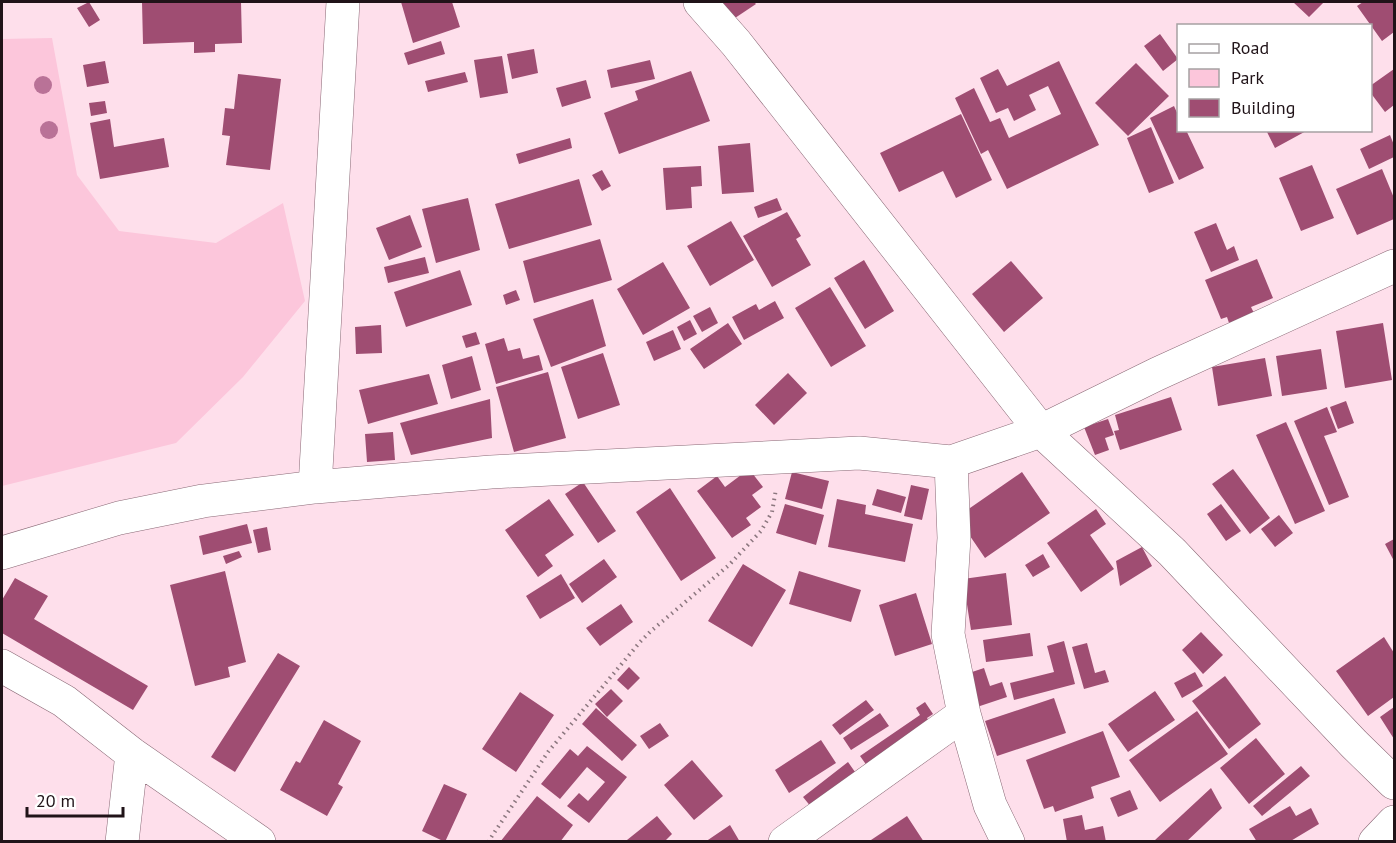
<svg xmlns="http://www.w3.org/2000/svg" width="1396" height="843" font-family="'PT Sans',sans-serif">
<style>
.green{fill:#fcc6db}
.building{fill:#9f4d72}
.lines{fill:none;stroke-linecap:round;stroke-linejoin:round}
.minor-casing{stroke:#8a6976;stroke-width:34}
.path{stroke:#8c777f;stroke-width:4;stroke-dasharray:1.5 4.5;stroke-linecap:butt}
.minor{stroke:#fff;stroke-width:33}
.tree{fill:#b97297}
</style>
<rect width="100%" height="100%" fill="#fedfeb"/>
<!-- green -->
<path class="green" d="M52,38L77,175L119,231L216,243L283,203L305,301L243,377L176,443L2,486V39Z"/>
<!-- building -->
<path class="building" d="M89,2L100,20L89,27L77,8Z
M142,2H241L242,43L215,44V52L194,53V42L143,44Z
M401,2H452L460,27L413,43Z
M724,2H754L756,4L729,22L718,5Z
M1293,2H1324L1309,17Z
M1363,2H1394V32L1382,41L1357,6Z
M1160,34L1178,59L1163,71L1144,46Z
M441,41L445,54L408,65L404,53Z
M534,49L538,73L512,79L507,54Z
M502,56L508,93L480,98L474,60Z
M650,60L655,79L611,88L607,70Z
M105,61L109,83L87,87L83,65Z
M1059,61L1099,145L1007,189L988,150L981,154L955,98L974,88L990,122L1000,118L1009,138L1061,114L1048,86L1029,95L1036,110L1014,121L1008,108L996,113L980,78L998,69L1007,86Z
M1136,63L1169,96L1128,136L1095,103Z
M1394,69V105L1385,112L1370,92V86Z
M691,71L710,121L619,154L604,113L638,100L635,91Z
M465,72L468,82L428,92L425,81Z
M238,74L281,79L270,170L226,165L230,136L222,135L225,108L234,109Z
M586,80L591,98L562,107L556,88Z
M105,101L107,113L91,116L89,103Z
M1174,106L1178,115V130H1186L1204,168L1179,180L1150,118Z
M961,114L992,180L956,198L943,171L899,192L880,153Z
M110,119L114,147L164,138L169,167L100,179L90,123Z
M1151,127L1174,183L1149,193L1127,138Z
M1266,130H1308L1275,148Z
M1390,135L1394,145V157L1369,169L1360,149Z
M570,138L572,148L519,164L516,154Z
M750,143L754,192L722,194L718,146Z
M1312,165L1334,218L1301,231L1279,178Z
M701,166L702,186L691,187L692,208L666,210L663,168Z
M1382,169L1394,198V219L1357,235L1336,189Z
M602,170L611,186L602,191L592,175Z
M579,179L592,225L509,249L495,204Z
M468,198L480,250L436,263L422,209Z
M777,198L782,210L758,218L754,207Z
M787,212L801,236L796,239L811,265L772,287L743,236Z
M410,215L422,247L389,260L376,228Z
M731,221L754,260L710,286L687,246Z
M1216,223L1227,250L1234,246L1239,260L1211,272L1194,232Z
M600,239L612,280L534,303L523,261Z
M425,257L429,273L388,283L384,267Z
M1257,259L1273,298L1251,307L1254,313L1229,323L1227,317L1221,319L1205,280Z
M864,260L894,311L865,329L834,278Z
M1011,261L1043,298L1004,332L972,294Z
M663,262L690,308L643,335L617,289Z
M460,270L472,305L406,327L394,292Z
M830,287L866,346L831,367L795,308Z
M516,290L520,300L506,305L503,295Z
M593,299L606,346L551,367L533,319Z
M775,301L784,318L744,340L732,317L756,304L759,310Z
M710,307L718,323L702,332L693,316Z
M690,320L697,334L684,341L677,327Z
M728,323L742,344L704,369L690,349Z
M1383,323L1392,380L1345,388L1336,331Z
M381,325L382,353L356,354L355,327Z
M673,330L681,349L654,361L646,342Z
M476,332L480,344L466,348L462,336Z
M504,338L508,351L520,348L523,359L539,355L543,370L496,384L485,344Z
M1321,349L1327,389L1282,396L1276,356Z
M603,353L620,405L578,419L561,367Z
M472,356L481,390L451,399L442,365Z
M1265,358L1272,396L1218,406L1212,367Z
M548,372L566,438L514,452L496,387Z
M788,373L807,393L774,425L755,405Z
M429,374L438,404L368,424L359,390Z
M1171,397L1182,430L1120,450L1114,431L1119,430L1115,415Z
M490,399L492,438L411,455L400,423Z
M1346,401L1354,423L1338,429L1330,407Z
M1327,407L1337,432L1324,436L1349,497L1329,505L1294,421Z
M1108,419L1114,435L1105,438L1109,450L1095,455L1084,427Z
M1286,422L1325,511L1295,524L1256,435Z
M393,432L395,460L367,462L365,434Z
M749,469L763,487L752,495L761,507L746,518L751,525L732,538L697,491L717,476L725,487Z
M1233,469L1270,518L1250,534L1212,484Z
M792,472L829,481L822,509L785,499Z
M1022,472L1050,513L985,558L957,517Z
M583,482L616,531L598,543L565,494Z
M911,485L929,489L922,520L904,516Z
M670,488L716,558L681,581L636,512Z
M877,489L906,497L901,513L872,505Z
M549,499L574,535L545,555L553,566L538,577L505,530Z
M837,499L866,505L865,514L913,524L905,562L828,547Z
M785,504L824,515L816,545L776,533Z
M1221,504L1241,531L1226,541L1207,514Z
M1096,509L1106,524L1090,535L1114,569L1081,592L1047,543Z
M1279,515L1293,533L1275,547L1261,529Z
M247,524L252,543L203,555L199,536Z
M267,527L271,550L258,553L253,530Z
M1394,539V561L1385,544Z
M1142,547L1152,566L1120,586L1116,561Z
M239,551L242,557L226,564L223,556Z
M1043,554L1050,567L1033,577L1025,565Z
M604,559L617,577L582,603L569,584Z
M743,564L786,590L752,647L708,621Z
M225,571L246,662L228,667L230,677L195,686L170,585Z
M799,571L861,590L851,622L789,604Z
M1006,573L1012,625L971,630L963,579Z
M561,574L575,598L540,619L526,596Z
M15,578L48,596L34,619L148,686L133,710L2,633V600Z
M916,593L932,644L895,656L879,605Z
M621,604L633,622L600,646L586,628Z
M1201,632L1223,655L1203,674L1182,650Z
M1030,633L1033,656L986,662L983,640Z
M1384,637L1394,653V697L1368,716L1336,671Z
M1064,641L1075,684L1014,700L1010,683L1054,672L1047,646Z
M1087,643L1095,673L1105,670L1109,682L1084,689L1072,647Z
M278,653L300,666L235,772L211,757Z
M629,667L640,678L628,690L617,680Z
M984,668L990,686L1002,682L1007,697L977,707L966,674Z
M1195,672L1203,686L1182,698L1174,683Z
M1225,676L1261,724L1229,749L1192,701Z
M611,689L623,701L607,717L595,704Z
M1155,691L1175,720L1128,752L1108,724Z
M520,692L554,715L516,772L482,749Z
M1054,698L1066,733L997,756L985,721Z
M866,700L874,710L840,735L832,725Z
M925,702L933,714L927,718L933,727L870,770L860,756L920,715L916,708Z
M1394,707V739L1380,717Z
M596,708L637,745L622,761L582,724Z
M1197,711L1228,754L1160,802L1129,760Z
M880,713L889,726L851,750L843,738Z
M324,720L361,741L338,784L343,787L327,816L280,790L296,761L300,763Z
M660,723L669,736L649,749L640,736Z
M1103,731L1120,777L1091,787L1094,798L1055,812L1053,806L1044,809L1026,760Z
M1256,738L1285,774L1249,804L1220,768Z
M821,740L836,763L789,793L775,770Z
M587,746L627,777L589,823L567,806L579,793L588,801L605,782L587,767L560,799L541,784L570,749L578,756Z
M692,760L723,796L694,820L664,785Z
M848,762L860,779L816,813L803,797Z
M1301,766L1310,776L1262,816L1253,806Z
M444,784L467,794L445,842L422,831Z
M1211,788L1222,808L1186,842H1156L1155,840Z
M1130,790L1138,809L1118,817L1110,798Z
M537,796L573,825L560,842H500Z
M1290,806L1296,816L1311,808L1319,824L1289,842H1257L1249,829Z
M1082,815L1085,830L1103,826L1106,842H1067L1063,819Z
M657,816L672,834L664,842H628L627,840Z
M907,816L924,842H868Z
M730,825L740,842H705Z"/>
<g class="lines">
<defs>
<path id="minor" d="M700,2L736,43L1041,431L1172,552L1354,744L1394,783
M951,462L954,538L948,634L964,714L990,805L1008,842
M315,487L343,2
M2,553L119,518L203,501L315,487L491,472L859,453L951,462L1041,431L1157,374L1394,266
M2,666L64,701L132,754L259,842
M122,842L132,754
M785,842L964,714
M1375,842L1394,822"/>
</defs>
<!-- minor casing -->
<use href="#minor" class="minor-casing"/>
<!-- path -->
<path class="path" d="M488,842L548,752L640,642L651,631L729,565L761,531L772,512L776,489"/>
<!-- minor -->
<use href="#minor" class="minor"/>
</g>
<!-- trees -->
<g class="tree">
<circle cx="43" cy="85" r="9"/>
<circle cx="49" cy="130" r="9"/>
</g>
<!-- border -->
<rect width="1396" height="843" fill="none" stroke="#201318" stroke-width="6"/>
<!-- legend -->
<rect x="1177" y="24" width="195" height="108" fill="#ffffff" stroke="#a6a1a3" stroke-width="1.5"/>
<rect x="1189" y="44" width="30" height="9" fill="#ffffff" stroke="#a6a1a3" stroke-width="1.5"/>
<text x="1231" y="54" font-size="18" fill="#201318">Road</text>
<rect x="1189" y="69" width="30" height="18" fill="#fcc6db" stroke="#a6a1a3" stroke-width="1.5"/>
<text x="1231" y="84" font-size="18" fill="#201318">Park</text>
<rect x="1189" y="99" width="30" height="18" fill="#9f4d72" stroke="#a6a1a3" stroke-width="1.5"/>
<text x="1231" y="114" font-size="18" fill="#201318">Building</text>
<!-- scale -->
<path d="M27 807v9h96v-9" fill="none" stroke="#201318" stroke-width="3"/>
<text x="36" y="807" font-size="18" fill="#201318" stroke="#ffffff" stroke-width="4.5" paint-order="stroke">20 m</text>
</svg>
